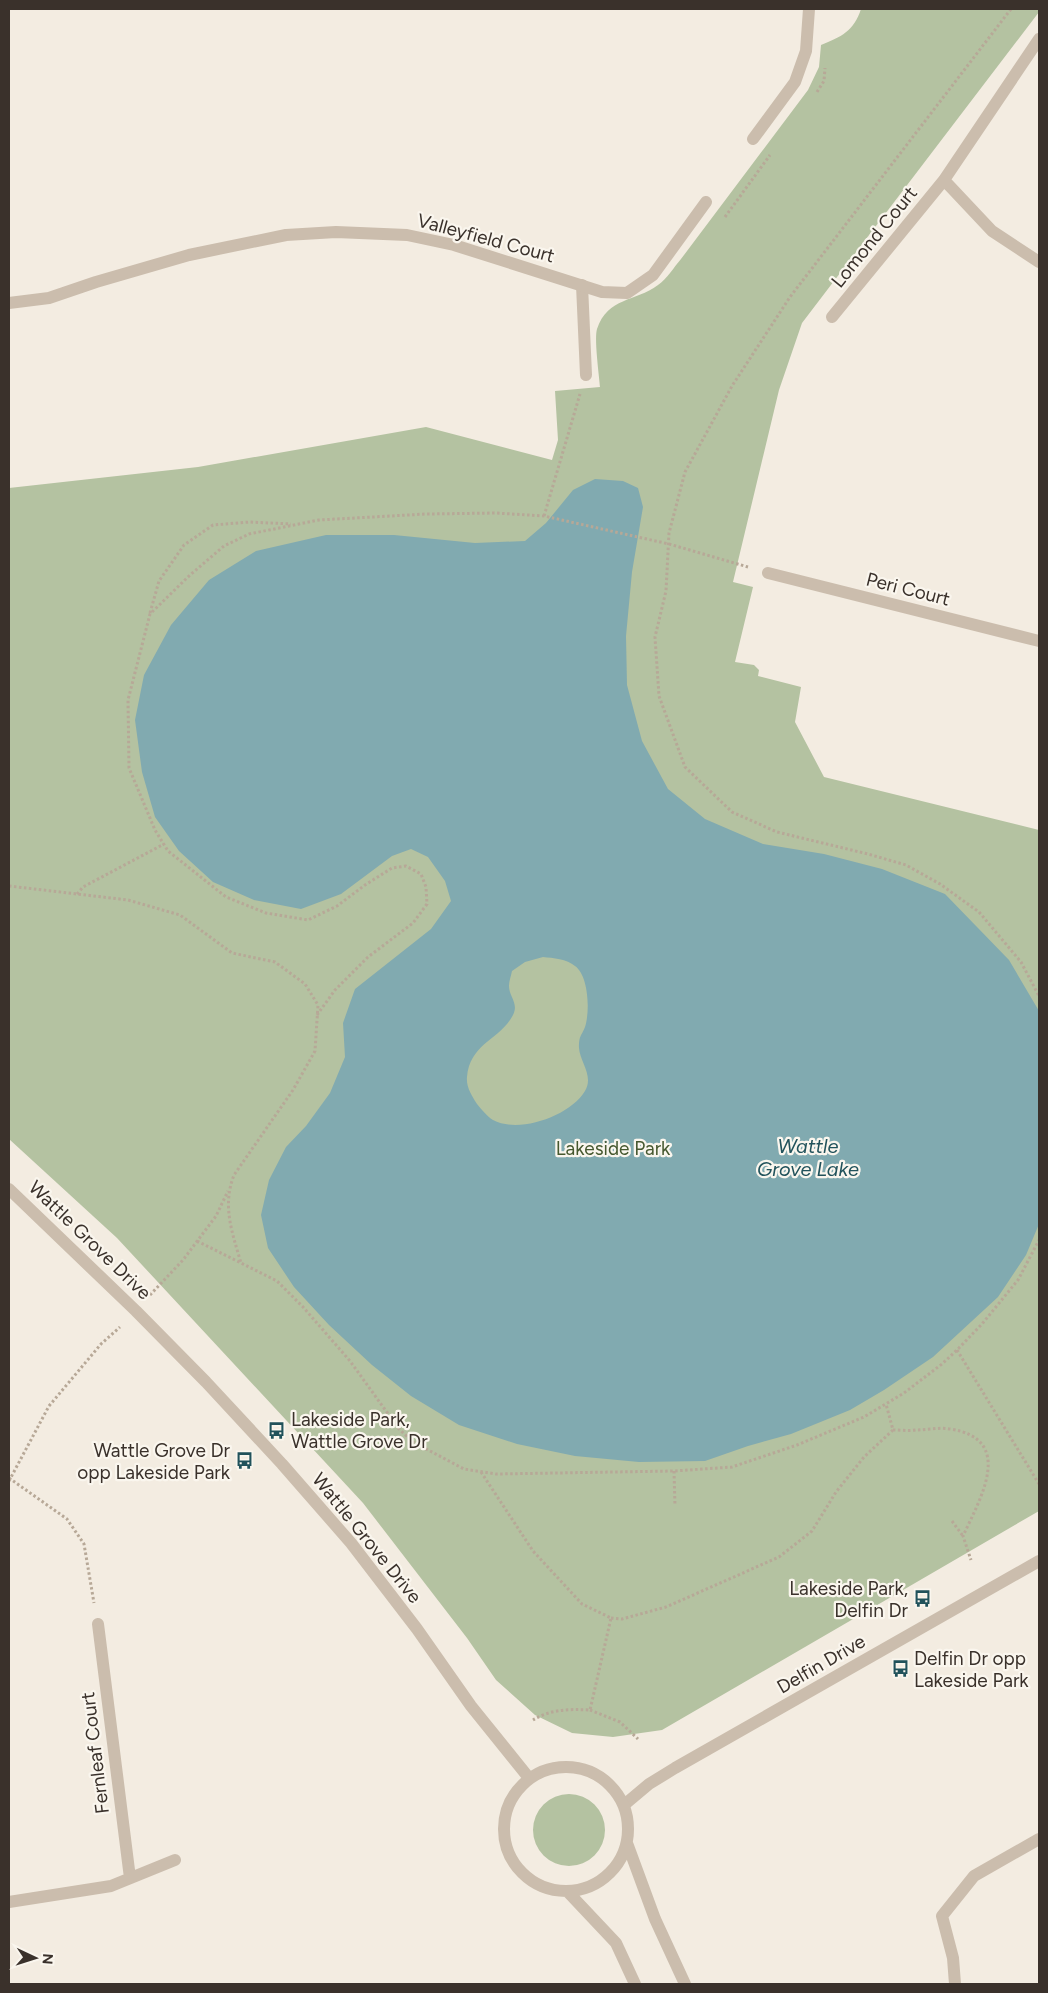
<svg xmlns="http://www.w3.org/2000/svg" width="1048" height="1993" font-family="Figtree,sans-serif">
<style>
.green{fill:#b4c2a1}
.water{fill:#81aab0;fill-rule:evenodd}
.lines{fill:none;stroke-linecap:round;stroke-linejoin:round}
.path{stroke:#b7a897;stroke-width:3;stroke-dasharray:2.5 2.5;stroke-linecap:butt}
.service{stroke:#cbbdad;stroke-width:12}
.minor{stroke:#cbbdad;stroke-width:12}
.tertiary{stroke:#cbbdad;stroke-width:12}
.labels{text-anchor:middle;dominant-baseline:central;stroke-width:4.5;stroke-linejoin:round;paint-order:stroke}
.street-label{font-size:19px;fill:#3a312b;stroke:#faf6ee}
.park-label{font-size:19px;fill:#46582f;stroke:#faf6ee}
.poi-label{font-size:19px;fill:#3a312b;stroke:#faf6ee;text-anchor:start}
.water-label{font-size:20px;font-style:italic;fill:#21525b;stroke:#faf6ee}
</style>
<rect width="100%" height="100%" fill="#f3ece1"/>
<!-- green -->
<path class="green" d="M861,9H1039V12L802,323L779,390L733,582L753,587L735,662L754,665L759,670L758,676L801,687L795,722L824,777L1039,830V1511L662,1730L613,1737L572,1733L535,1715L496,1680L467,1638L363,1503L117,1238L9,1139V488L198,467L426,427L552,460L558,440L555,391L600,387C599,374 594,339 597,329C608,297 635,302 658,285C667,279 674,267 681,259L808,90L819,67L821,45C841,37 854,31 861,9Z
M533 1830a36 36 0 1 1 72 0a36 36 0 1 1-72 0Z"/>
<!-- water -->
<path class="water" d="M595,479L623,481L638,488L643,507L632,572L626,636L627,685L642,741L668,789L705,819L763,844L824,854L882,869L945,894L1009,960L1039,1011V1224L1026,1255L998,1297L933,1357L884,1390L850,1410L791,1434L748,1446L705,1461L639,1462L575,1456L517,1444L459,1425L411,1396L372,1365L329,1325L294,1287L268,1248L261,1215L269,1180L286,1147L306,1126L330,1093L345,1057L343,1023L355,989L431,929L451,901L445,881L428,857L411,849L392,856L341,894L301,909L254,900L213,882L179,851L155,817L142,772L135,720L144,675L171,625L209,580L256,551L326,535H394L475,543L525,541L546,523L573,490ZM543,957C553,958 567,959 575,966C589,976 590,1012 585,1027C581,1037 579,1035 579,1048C580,1062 594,1076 585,1091C570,1116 519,1134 493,1120C488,1117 481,1109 477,1104C472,1096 466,1087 467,1077C470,1043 500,1040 513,1015C519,1003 509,997 509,986C509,981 511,976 512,971L525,962Z"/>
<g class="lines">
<!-- path -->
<path class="path" d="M1011,9L790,297L732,386L685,472L669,533L666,591L655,637L659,696L685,767L732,812L777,832L868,854L906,865L940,884L979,912L1021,962L1039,996
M817,92L824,81L825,68
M725,217L770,155
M544,516L580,394
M150,613L159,581L184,545L213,525L250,522L291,524
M9,886L128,900L180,915L232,953L275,962L305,984L318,1005L315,1051L293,1090L234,1175C222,1206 232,1232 241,1263
M77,894L83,887L164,844
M317,1015L335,990L368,957L413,923L427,904L426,887L421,874L406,866L392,868L365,885L337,906L308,920L266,913L226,897L168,851L155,830L129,768L128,700L150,614L190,575L224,546L249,534L319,520L426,514L496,513L544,516L669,544L748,567
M197,1241L277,1281L303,1307L350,1361L399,1429L413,1442L464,1469L496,1474L674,1471L732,1467L797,1445L864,1417L904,1393L942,1364L957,1350L982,1324L1018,1280L1039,1240
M150,1295L183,1260L216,1216L228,1191
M957,1350L1039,1484
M893,1430C900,1430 908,1431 916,1430C927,1430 939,1427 950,1429C1016,1439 980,1499 963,1536L971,1560
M674,1471L675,1506
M481,1472L533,1551L582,1604L611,1618L590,1710C569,1709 551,1709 533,1720
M9,1478L67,1519L84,1544L94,1603
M9,1481L49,1406L101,1344L120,1327
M952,1521L963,1536
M611,1618L622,1619L666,1607L779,1557L812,1531L836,1492L864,1457L893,1430L886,1404
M590,1710L620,1722L638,1739"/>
<!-- service -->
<path class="service" d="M582,285L586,375"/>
<!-- minor -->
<path class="minor" d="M753,139L795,82L806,51L809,9
M944,180L992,231L1039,262
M9,303L49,298L96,282L189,255L286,235L336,232L407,235L454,245L602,292L627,293L653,275L706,202
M832,317L944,180L1039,39
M768,573L1039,641
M98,1624L130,1878
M624,1805L649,1784L675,1768L1039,1561
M9,1902L111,1886L175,1860
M955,1984L953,1958L942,1916L974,1876L1039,1839"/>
<!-- tertiary -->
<path class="tertiary" d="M9,1189L136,1311L206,1382L282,1464L351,1543L417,1629L471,1706L529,1778
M504 1829a62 62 0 1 1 124 0a62 62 0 1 1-124 0Z
M627,1843L655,1919L685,1984
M567,1891L616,1943L635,1984"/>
</g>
<!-- icons -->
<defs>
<symbol id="bus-bare" viewBox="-9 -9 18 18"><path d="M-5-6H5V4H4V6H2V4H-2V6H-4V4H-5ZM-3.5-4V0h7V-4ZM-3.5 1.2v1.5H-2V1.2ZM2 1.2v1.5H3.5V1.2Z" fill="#21525b" stroke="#faf6ee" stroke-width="2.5" paint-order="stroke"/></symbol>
</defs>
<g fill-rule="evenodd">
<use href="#bus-bare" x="264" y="1418" width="25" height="25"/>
<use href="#bus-bare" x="232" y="1448" width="25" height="25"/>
<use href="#bus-bare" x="910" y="1586" width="25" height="25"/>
<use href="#bus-bare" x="888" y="1656" width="25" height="25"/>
</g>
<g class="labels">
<!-- street labels -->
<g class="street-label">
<text transform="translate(874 237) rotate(-51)">Lomond Court</text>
<text transform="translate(486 238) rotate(15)">Valleyfield Court</text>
<text transform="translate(908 589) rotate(14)">Peri Court</text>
<text transform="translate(90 1240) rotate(44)">Wattle Grove Drive</text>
<text transform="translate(367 1538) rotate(51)">Wattle Grove Drive</text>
<text transform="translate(821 1664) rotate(-30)">Delfin Drive</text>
<text transform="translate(95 1753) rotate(-97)">Fernleaf Court</text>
</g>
<!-- park labels -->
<g class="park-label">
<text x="613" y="1148">Lakeside Park</text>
</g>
<!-- poi labels -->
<g class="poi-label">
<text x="291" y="1419">Lakeside Park,<tspan x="291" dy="22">Wattle Grove Dr</tspan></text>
<text x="230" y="1450" text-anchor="end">Wattle Grove Dr<tspan x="230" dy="22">opp Lakeside Park</tspan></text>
<text x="908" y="1588" text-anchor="end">Lakeside Park,<tspan x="908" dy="22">Delfin Dr</tspan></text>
<text x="914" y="1658">Delfin Dr opp<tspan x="914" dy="22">Lakeside Park</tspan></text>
</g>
<!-- water labels -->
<g class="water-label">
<text x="808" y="1146">Wattle<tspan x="808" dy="23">Grove Lake</tspan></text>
</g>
</g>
<!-- border -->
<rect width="1048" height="1993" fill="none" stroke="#3a312b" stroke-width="20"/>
<!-- north arrow -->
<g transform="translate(35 1958) rotate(94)" stroke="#faf6ee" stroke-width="4" paint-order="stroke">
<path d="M0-4L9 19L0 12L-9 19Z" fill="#3a312b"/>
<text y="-8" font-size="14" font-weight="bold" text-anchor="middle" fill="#3a312b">N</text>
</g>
</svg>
